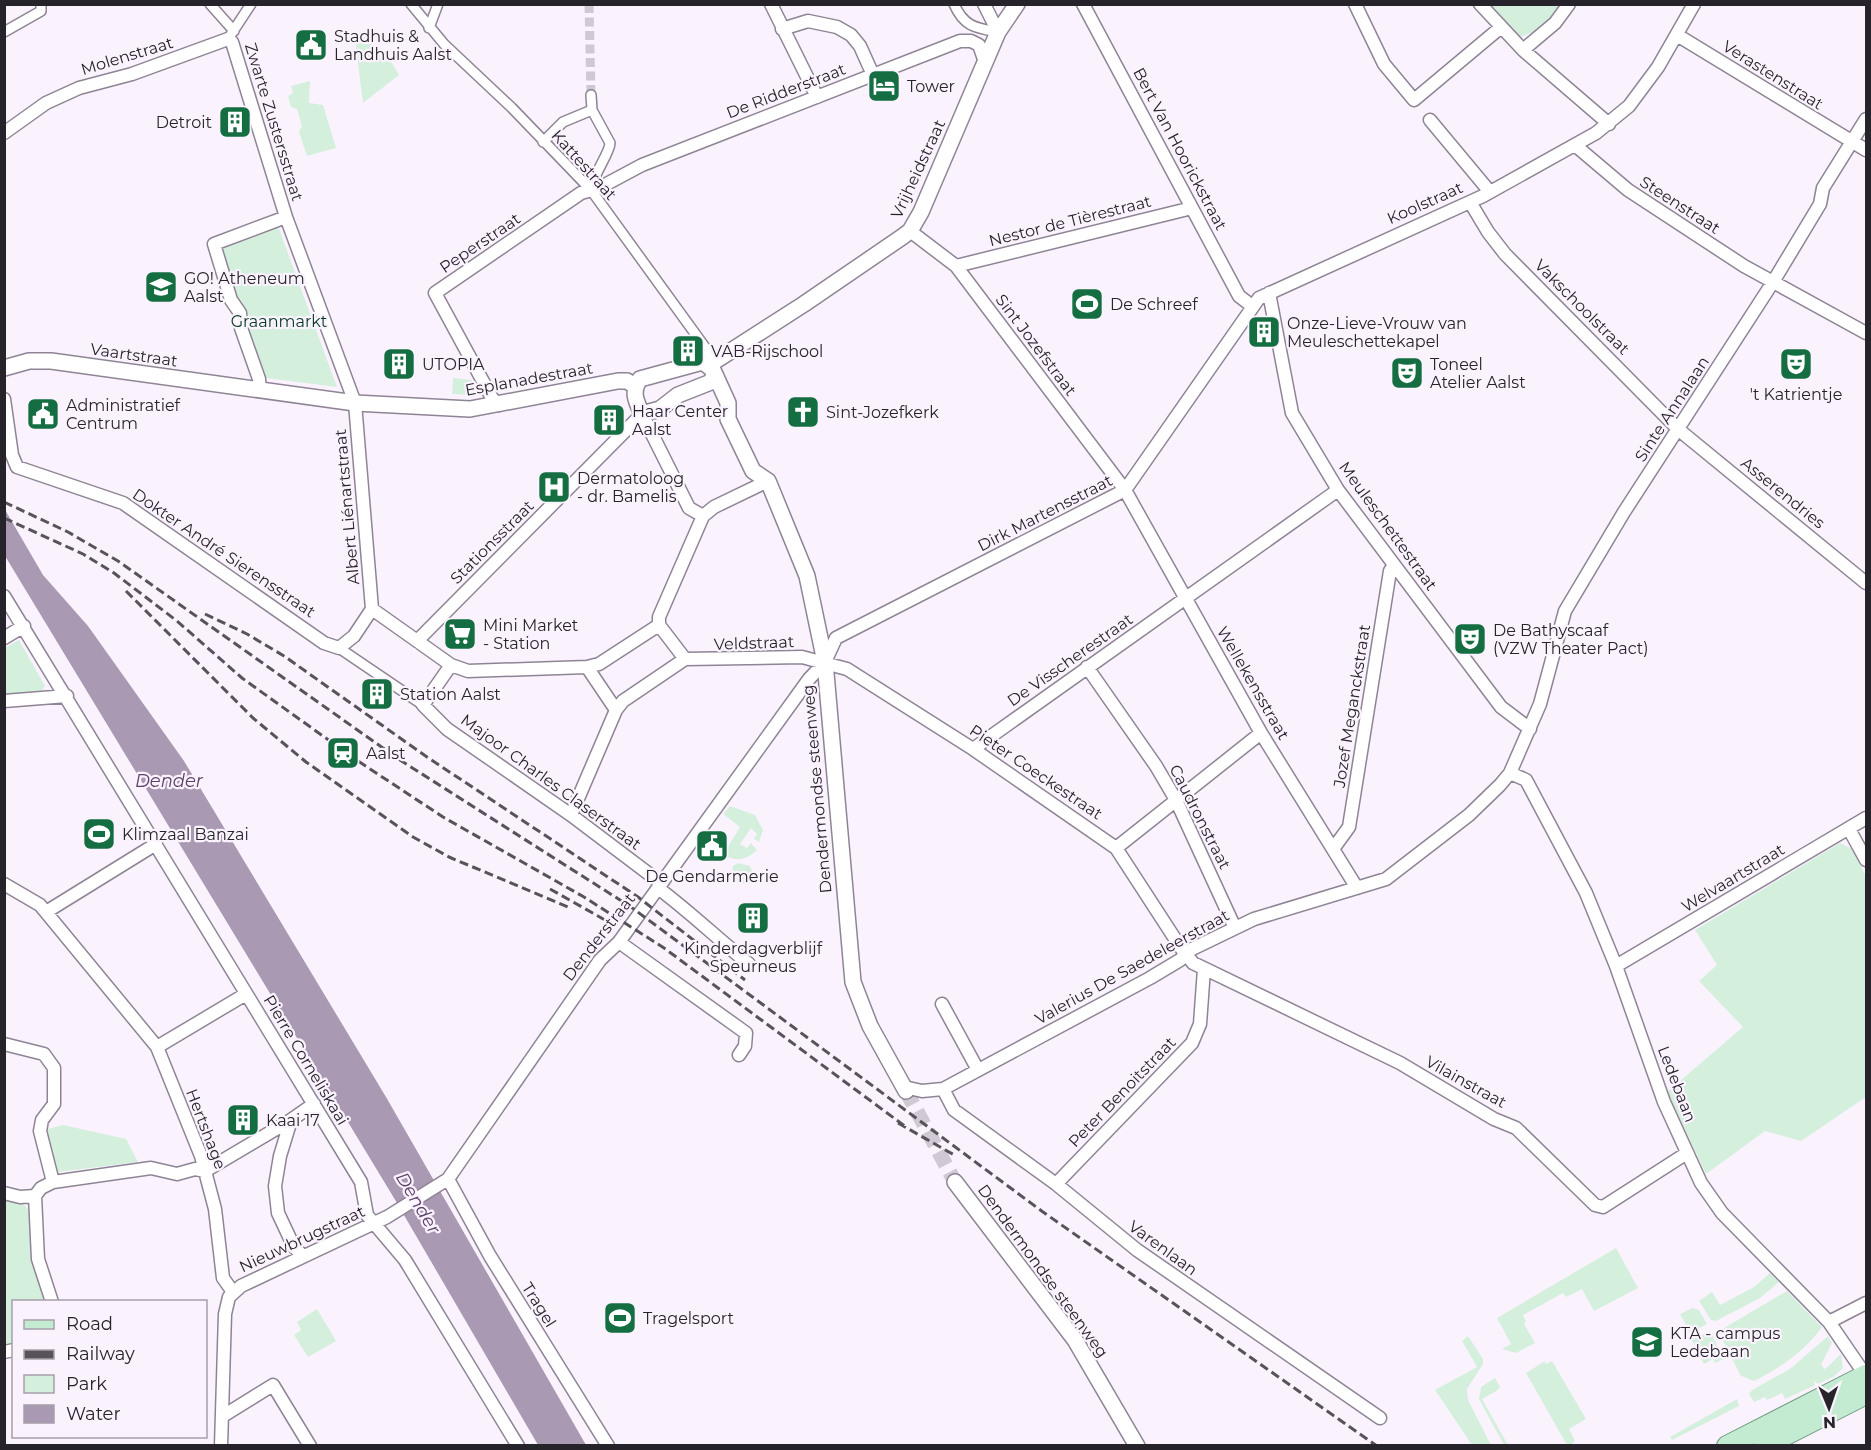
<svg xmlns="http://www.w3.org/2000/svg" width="1871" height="1450" font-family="Montserrat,sans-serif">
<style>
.green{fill:#d5efdd}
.water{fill:#aa99b3}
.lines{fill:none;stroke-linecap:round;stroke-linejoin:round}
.pedestrian-tunnel{stroke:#d0c9d4;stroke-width:9;stroke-dasharray:9 4.5;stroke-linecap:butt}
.tertiary-tunnel{stroke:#d0c9d4;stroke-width:15;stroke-dasharray:15 8;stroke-linecap:butt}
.pedestrian-casing{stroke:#8f8495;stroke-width:12}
.minor-casing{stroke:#8f8495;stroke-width:15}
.tertiary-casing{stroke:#8f8495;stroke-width:18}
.primary-casing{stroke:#729c82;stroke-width:22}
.pedestrian{stroke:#fff;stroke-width:9}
.minor{stroke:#fff;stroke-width:12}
.tertiary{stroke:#fff;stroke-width:15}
.primary{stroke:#c3ebd1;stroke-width:20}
.rail{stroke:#58535b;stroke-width:3;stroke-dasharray:9 4.5;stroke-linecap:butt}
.labels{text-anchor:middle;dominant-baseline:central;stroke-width:4.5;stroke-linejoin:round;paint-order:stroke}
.poi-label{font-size:16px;fill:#27232a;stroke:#faf3fe;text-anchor:start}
.street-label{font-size:16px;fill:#27232a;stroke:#faf3fe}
.park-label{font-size:16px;fill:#043a1f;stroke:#faf3fe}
.water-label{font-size:18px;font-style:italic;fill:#5c4169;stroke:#faf3fe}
</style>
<rect width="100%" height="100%" fill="#faf3fe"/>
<!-- green -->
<path class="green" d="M1488,5H1562L1540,30L1517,38Z
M368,36L373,48L378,47L381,57L387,55L399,75L363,103L355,39Z
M310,81L309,103L323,105L336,148L307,156L299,132L302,126L297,109L291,107L288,96L293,93L291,86Z
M278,226L337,387L266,378L218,247Z
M453,378L472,380L471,395L452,394Z
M19,640L45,686L41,692L5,696V648Z
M730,806L755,815L763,830L759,842L754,839L757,834L751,828L740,844L747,848L751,843L757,850C747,860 736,862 723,855L740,827L723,814Z
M1840,843L1854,850L1866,877V1097L1801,1141L1765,1131L1706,1174L1667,1092L1743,1027L1699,981L1717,965L1695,930Z
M738,863L750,866L753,874L748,875L751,880C746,884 741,885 736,882L738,877L733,874L732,876L733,866Z
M63,1125L126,1139L138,1162L58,1172L50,1157L44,1130Z
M4,1197L22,1203L28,1209L34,1264L48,1301L14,1302L13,1347L4,1348Z
M1616,1248L1638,1288L1594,1311L1582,1289L1566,1297L1563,1293L1523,1315L1526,1322L1524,1324L1535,1343L1516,1353L1502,1349L1511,1344L1497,1318Z
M1770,1273L1779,1282L1760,1298L1716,1321L1711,1320L1699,1301L1712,1292L1720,1305L1754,1287Z
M1787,1291L1822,1327C1805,1351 1780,1368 1754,1381L1741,1376L1722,1339L1724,1328Z
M1692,1308L1699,1310L1707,1324L1690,1333L1680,1314Z
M317,1309L336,1341L308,1357L294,1335L301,1330L297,1322Z
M1710,1331L1724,1359L1715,1363L1713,1359L1704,1364L1692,1340Z
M1468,1336L1483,1359V1364L1467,1389L1468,1400L1491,1445H1472L1435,1390L1477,1367L1462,1341Z
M1828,1336L1832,1343L1821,1365L1825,1369L1841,1354L1843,1368L1833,1377L1785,1399L1782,1393L1767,1400L1765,1397L1754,1402L1749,1394L1752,1390L1790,1369Z
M1545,1361L1546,1364L1552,1361L1586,1419L1569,1429L1575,1441L1571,1445H1567L1526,1373Z
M1495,1378L1500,1387L1498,1390L1482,1399L1508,1445H1504L1479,1399L1481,1387Z
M1737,1399L1739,1406L1672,1440L1670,1437Z"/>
<!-- water -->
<path class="water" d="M4,508L43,575L88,626L184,761L386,1097L586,1445H538L394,1198L5,556Z"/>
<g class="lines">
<!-- pedestrian-tunnel -->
<path class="pedestrian-tunnel" d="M589,4L591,95"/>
<!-- tertiary-tunnel -->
<path class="tertiary-tunnel" d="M906,1091L955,1182"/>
<defs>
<path id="pedestrian" d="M210,4L234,31
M411,4L444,44L512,108L591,190L707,350L709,365
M954,4C964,27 976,28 998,32
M429,28L438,4
M4,32L41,11V4
M228,39L251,4
M543,142L563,122L592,110
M591,190C593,174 610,153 610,143L592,110L591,95
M339,648L423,705"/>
<path id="minor" d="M771,4L817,97
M984,4L998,32
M1083,4L1239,296L1252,306
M1355,4L1384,64L1414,100L1500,28
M1480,4L1523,50L1609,124
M782,29L808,21L837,27L851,35L860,46L873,75
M1677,35L1866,150
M1523,50L1555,23L1569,4
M1430,120L1490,192
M4,133L46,103L79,88L132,74L228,39L232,42L286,217L355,403L372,609
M1576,146L1628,190L1744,266L1866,333
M1470,202L1488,232L1505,254L1679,430L1866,583
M910,231L956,266L1125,490L1261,733L1357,888
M956,266L1192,208
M1269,293L1292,413L1338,490L1501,707L1530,729
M260,391L259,379L241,328L240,313L231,300L214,244L286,217
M4,399L12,455L17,467L123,503L324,643L339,648L354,636L372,609
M499,405L492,398L435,293L581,193L599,188L642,165L960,41H971L979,45L985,62
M4,596L361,1182L367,1215L405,1260L518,1446
M372,609L451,665L468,671L587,667L599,664L659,625
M659,625V617L703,516L714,507L768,481
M4,638L24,626
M417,641L642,414L689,508L703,516
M685,659L802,657L847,669L973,749L1116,848L1181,948L1193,963L1400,1063L1494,1119L1516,1128L1595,1205L1603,1207L1687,1153
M451,665L423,705L447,729L571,815L661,883
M587,667L616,710L623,701L685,659L659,625
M1087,667L1156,766L1176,800L1235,928
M4,701L67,696
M973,749L1338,490
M1510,773L1526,780L1586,893L1616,966L1664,1102L1701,1183L1722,1213L1829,1322L1866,1376
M571,815L616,710
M1849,829L1866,860
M1116,848L1261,733
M1333,849L1349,827L1390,571L1394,565
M4,884L40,905L157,1047L201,1156L215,1209L223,1278L233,1292
M658,888C690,912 718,939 749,964
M46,912L156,844
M619,942L746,1033L745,1046L739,1055
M1616,966L1866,818
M942,1004L978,1070
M4,1044L44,1054L54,1068V1104L42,1120L40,1131L53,1182
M157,1047L246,994
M904,1087L922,1091L943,1089L1150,978L1180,960L1192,949L1254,919L1386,879L1469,815L1500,785L1510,773L1540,704L1565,611L1624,512L1773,282L1820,204L1823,188L1866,119
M943,1089L954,1110L1056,1184L1137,1250L1380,1418
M205,1171L291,1120
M448,1179L490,1256L608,1446
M1056,1184L1192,1043L1200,1024L1204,969
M4,1193L20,1197L35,1196L41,1188L53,1182L151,1168L177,1174L195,1169L205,1171
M35,1196L38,1259L52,1302
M303,1256L294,1247L278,1213L275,1186L280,1156L291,1120L314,1104
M1829,1322L1866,1303
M4,1352L14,1350
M223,1416L273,1385L310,1446
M221,1446L225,1314L229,1297L241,1286L387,1217L448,1179L600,960L619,942L809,679L825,662L836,638L1125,490L1259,298L1483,196L1596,133L1629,106L1658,67L1694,4"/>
<path id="tertiary" d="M709,365L804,304L902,237L910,231L921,212L998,32L1017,4
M4,368L29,361H51L355,403L470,409L618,381H627L635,386
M714,375L711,382L678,395L660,409L642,414C636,401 631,392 640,379L695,364L703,362L713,370L728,403V419L753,471L768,481L773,493L807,576L825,662L853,982L870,1026L906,1091
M955,1182L1075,1340L1137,1446"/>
<path id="primary" d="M1727,1446L1866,1375
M1764,1446L1866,1394"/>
</defs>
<!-- pedestrian casing -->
<use href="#pedestrian" class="pedestrian-casing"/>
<!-- minor casing -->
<use href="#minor" class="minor-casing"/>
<!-- tertiary casing -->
<use href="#tertiary" class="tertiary-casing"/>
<!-- primary casing -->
<use href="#primary" class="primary-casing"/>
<!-- pedestrian -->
<use href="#pedestrian" class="pedestrian"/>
<!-- minor -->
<use href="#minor" class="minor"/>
<!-- tertiary -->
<use href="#tertiary" class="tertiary"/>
<!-- primary -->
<use href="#primary" class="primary"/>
<!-- rail -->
<path class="rail" d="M4,502L68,532L118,561L400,760L631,907L1043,1212L1377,1446
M4,518L83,554L114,573L177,621L242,678L355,759L443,817L584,897L664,948L906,1127
M126,591L253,718L306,762L413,837L449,857L568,907
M205,614L247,634L284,656L427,757L638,897L745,980
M550,889L605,920
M898,1123L956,1156"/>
</g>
<!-- icons -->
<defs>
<symbol id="civic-square" viewBox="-11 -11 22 22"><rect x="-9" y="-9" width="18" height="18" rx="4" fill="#156e42" stroke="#faf3fe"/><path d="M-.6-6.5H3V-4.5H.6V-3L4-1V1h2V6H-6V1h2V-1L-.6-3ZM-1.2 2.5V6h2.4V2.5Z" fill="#fff"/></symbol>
<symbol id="hotel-square" viewBox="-11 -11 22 22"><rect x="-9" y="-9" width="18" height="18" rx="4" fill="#156e42" stroke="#faf3fe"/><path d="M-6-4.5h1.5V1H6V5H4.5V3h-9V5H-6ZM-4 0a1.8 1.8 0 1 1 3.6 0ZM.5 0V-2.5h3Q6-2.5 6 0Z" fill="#fff"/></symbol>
<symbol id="building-square" viewBox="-11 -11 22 22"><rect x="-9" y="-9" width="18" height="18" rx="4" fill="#156e42" stroke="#faf3fe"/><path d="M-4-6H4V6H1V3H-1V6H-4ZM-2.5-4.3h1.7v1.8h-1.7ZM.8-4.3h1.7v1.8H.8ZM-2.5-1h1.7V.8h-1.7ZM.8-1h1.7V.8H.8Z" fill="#fff"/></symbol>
<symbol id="school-square" viewBox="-11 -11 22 22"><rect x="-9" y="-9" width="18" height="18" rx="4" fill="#156e42" stroke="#faf3fe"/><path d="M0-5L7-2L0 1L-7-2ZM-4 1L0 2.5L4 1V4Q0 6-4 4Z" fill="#fff"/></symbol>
<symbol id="stadium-square" viewBox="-11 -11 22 22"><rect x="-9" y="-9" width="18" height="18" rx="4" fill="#156e42" stroke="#faf3fe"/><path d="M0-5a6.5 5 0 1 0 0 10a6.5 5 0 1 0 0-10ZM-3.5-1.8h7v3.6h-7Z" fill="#fff"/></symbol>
<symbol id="theatre-square" viewBox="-11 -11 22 22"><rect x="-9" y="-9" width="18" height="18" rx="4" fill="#156e42" stroke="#faf3fe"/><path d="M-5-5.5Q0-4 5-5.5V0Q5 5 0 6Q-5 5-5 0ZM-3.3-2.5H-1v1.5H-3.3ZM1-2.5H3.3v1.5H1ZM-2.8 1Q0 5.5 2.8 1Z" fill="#fff"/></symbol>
<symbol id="church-square" viewBox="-11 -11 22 22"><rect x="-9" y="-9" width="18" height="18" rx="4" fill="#156e42" stroke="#faf3fe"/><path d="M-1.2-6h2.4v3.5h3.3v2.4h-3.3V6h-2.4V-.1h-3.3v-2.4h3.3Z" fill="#fff"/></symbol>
<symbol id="hospital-square" viewBox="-11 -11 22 22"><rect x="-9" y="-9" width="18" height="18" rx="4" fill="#156e42" stroke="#faf3fe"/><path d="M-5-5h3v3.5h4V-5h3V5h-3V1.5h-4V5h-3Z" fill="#fff"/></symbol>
<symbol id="supermarket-square" viewBox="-11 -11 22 22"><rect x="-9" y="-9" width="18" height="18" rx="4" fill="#156e42" stroke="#faf3fe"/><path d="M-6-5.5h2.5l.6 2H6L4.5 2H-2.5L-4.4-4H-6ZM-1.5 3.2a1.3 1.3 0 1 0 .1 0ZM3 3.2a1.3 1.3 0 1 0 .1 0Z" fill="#fff"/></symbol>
<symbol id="station-square" viewBox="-11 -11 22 22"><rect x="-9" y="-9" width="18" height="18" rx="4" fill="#156e42" stroke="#faf3fe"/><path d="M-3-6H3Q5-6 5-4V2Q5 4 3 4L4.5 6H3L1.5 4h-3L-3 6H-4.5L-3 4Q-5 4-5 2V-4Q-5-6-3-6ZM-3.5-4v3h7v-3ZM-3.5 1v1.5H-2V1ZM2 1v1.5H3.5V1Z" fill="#fff"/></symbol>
</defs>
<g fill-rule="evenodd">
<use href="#civic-square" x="292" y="26" width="38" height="38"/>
<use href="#hotel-square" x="865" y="67" width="38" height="38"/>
<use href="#building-square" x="216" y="103" width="38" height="38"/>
<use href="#school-square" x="142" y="268" width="38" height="38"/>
<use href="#stadium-square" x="1068" y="285" width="38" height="38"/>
<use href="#building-square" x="1245" y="313" width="38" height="38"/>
<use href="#building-square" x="669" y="332" width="38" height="38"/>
<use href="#building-square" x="380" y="345" width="38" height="38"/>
<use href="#theatre-square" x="1777" y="345" width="38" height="38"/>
<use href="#theatre-square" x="1388" y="354" width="38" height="38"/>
<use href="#church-square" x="784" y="393" width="38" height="38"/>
<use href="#civic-square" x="24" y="395" width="38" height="38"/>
<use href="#building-square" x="590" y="401" width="38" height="38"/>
<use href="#hospital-square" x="535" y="468" width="38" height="38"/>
<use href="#supermarket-square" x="441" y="615" width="38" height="38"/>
<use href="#theatre-square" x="1451" y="620" width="38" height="38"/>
<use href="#building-square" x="358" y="675" width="38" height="38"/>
<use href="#station-square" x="324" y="734" width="38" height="38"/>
<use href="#stadium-square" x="80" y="815" width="38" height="38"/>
<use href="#civic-square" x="693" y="827" width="38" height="38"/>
<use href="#building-square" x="734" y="899" width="38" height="38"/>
<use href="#building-square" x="224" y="1101" width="38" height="38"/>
<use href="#stadium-square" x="601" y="1299" width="38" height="38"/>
<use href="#school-square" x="1628" y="1323" width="38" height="38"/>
</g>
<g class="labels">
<!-- poi labels -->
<g class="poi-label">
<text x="334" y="36">Stadhuis &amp;<tspan x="334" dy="18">Landhuis Aalst</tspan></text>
<text x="907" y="86">Tower</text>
<text x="212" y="122" text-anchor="end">Detroit</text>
<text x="184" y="278">GO! Atheneum<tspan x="184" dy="18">Aalst</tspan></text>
<text x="1110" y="304">De Schreef</text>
<text x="1287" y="323">Onze-Lieve-Vrouw van<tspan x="1287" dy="18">Meuleschettekapel</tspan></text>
<text x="711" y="351">VAB-Rijschool</text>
<text x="422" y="364">UTOPIA</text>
<text x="1430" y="364">Toneel<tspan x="1430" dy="18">Atelier Aalst</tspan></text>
<text x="1796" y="394" text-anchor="middle">'t Katrientje</text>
<text x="66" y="405">Administratief<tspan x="66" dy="18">Centrum</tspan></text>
<text x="632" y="411">Haar Center<tspan x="632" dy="18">Aalst</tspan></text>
<text x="826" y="412">Sint-Jozefkerk</text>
<text x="577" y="478">Dermatoloog<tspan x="577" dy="18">- dr. Bamelis</tspan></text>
<text x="483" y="625">Mini Market<tspan x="483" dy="18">- Station</tspan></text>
<text x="1493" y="630">De Bathyscaaf<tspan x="1493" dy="18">(VZW Theater Pact)</tspan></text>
<text x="400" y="694">Station Aalst</text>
<text x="366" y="753">Aalst</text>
<text x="122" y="834">Klimzaal Banzai</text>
<text x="712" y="876" text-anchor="middle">De Gendarmerie</text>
<text x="753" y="948" text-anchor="middle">Kinderdagverblijf<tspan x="753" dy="18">Speurneus</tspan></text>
<text x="266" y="1120">Kaai 17</text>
<text x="643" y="1318">Tragelsport</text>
<text x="1670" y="1333">KTA - campus<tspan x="1670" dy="18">Ledebaan</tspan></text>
</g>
<!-- street labels -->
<g class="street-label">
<text transform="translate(127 56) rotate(-17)">Molenstraat</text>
<text transform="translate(1773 75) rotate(32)">Verastenstraat</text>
<text transform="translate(786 91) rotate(-21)">De Ridderstraat</text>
<text transform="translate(274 122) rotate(73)">Zwarte Zustersstraat</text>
<text transform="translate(1180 149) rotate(62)">Bert Van Hoorickstraat</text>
<text transform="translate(584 165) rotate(48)">Kattestraat</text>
<text transform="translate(918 169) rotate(-65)">Vrijheidstraat</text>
<text transform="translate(1425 203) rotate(-24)">Koolstraat</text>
<text transform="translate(1680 205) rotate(33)">Steenstraat</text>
<text transform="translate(1070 221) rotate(-14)">Nestor de Tièrestraat</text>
<text transform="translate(480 243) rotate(-34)">Peperstraat</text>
<text transform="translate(1582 307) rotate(45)">Vakschoolstraat</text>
<text transform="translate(1036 345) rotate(53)">Sint Jozefstraat</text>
<text transform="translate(134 355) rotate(8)">Vaartstraat</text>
<text transform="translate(529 379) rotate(-10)">Esplanadestraat</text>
<text transform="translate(1672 409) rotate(-57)">Sinte Annalaan</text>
<text transform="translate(1783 493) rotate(39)">Asserendries</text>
<text transform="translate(347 507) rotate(-95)">Albert Liénartstraat</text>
<text transform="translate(1045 513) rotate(-27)">Dirk Martensstraat</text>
<text transform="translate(1388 526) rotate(54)">Meuleschettestraat</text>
<text transform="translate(492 542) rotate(-45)">Stationsstraat</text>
<text transform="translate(224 553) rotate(34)">Dokter André Sierensstraat</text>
<text transform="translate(754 643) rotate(-2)">Veldstraat</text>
<text transform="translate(1070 660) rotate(-35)">De Visscherestraat</text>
<text transform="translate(1253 683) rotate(60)">Wellekensstraat</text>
<text transform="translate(1352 706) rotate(-81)">Jozef Meganckstraat</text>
<text transform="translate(1036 772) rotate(34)">Pieter Coeckestraat</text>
<text transform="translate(551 782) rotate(36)">Majoor Charles Claserstraat</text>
<text transform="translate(817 789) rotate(-95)">Dendermondse steenweg</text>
<text transform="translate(1200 817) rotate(63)">Caudronstraat</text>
<text transform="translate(1733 878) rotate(-31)">Welvaartstraat</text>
<text transform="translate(599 937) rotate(-52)">Denderstraat</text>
<text transform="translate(1132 967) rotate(-29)">Valerius De Saedeleerstraat</text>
<text transform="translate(306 1060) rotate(59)">Pierre Corneliskaai</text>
<text transform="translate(1466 1082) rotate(29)">Vilainstraat</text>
<text transform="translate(1677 1084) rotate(69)">Ledebaan</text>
<text transform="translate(1122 1092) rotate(-46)">Peter Benoitstraat</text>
<text transform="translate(206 1129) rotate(69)">Hertshage</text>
<text transform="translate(302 1239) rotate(-25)">Nieuwbrugstraat</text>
<text transform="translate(1163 1248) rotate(36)">Varenlaan</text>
<text transform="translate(1043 1271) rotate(54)">Dendermondse steenweg</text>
<text transform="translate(539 1305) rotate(58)">Tragel</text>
</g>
<!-- park labels -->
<g class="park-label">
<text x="279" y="321">Graanmarkt</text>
</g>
<!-- water labels -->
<g class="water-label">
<text x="169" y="781">Dender</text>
<text transform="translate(418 1203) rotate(59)">Dender</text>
</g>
</g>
<!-- border -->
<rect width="1871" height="1450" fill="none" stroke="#27232a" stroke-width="12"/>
<!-- legend -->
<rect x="12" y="1300" width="195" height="138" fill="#faf3fe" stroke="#a6a0a9" stroke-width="1.5"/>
<rect x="24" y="1320" width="30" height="9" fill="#c3ebd1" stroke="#a6a0a9" stroke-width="1.5"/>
<text x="66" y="1330" font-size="18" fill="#27232a">Road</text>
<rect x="24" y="1350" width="30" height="9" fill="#58535b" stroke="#a6a0a9" stroke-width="1.5"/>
<text x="66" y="1360" font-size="18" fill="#27232a">Railway</text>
<rect x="24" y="1375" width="30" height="18" fill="#d5efdd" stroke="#a6a0a9" stroke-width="1.5"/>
<text x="66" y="1390" font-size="18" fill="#27232a">Park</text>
<rect x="24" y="1405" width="30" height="18" fill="#aa99b3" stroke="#a6a0a9" stroke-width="1.5"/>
<text x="66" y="1420" font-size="18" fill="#27232a">Water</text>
<!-- north arrow -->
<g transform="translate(1829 1408) rotate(178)" stroke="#faf3fe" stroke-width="4.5" paint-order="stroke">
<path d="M0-4.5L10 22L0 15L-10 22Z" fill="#27232a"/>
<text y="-9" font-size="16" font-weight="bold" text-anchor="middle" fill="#27232a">N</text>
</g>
</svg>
